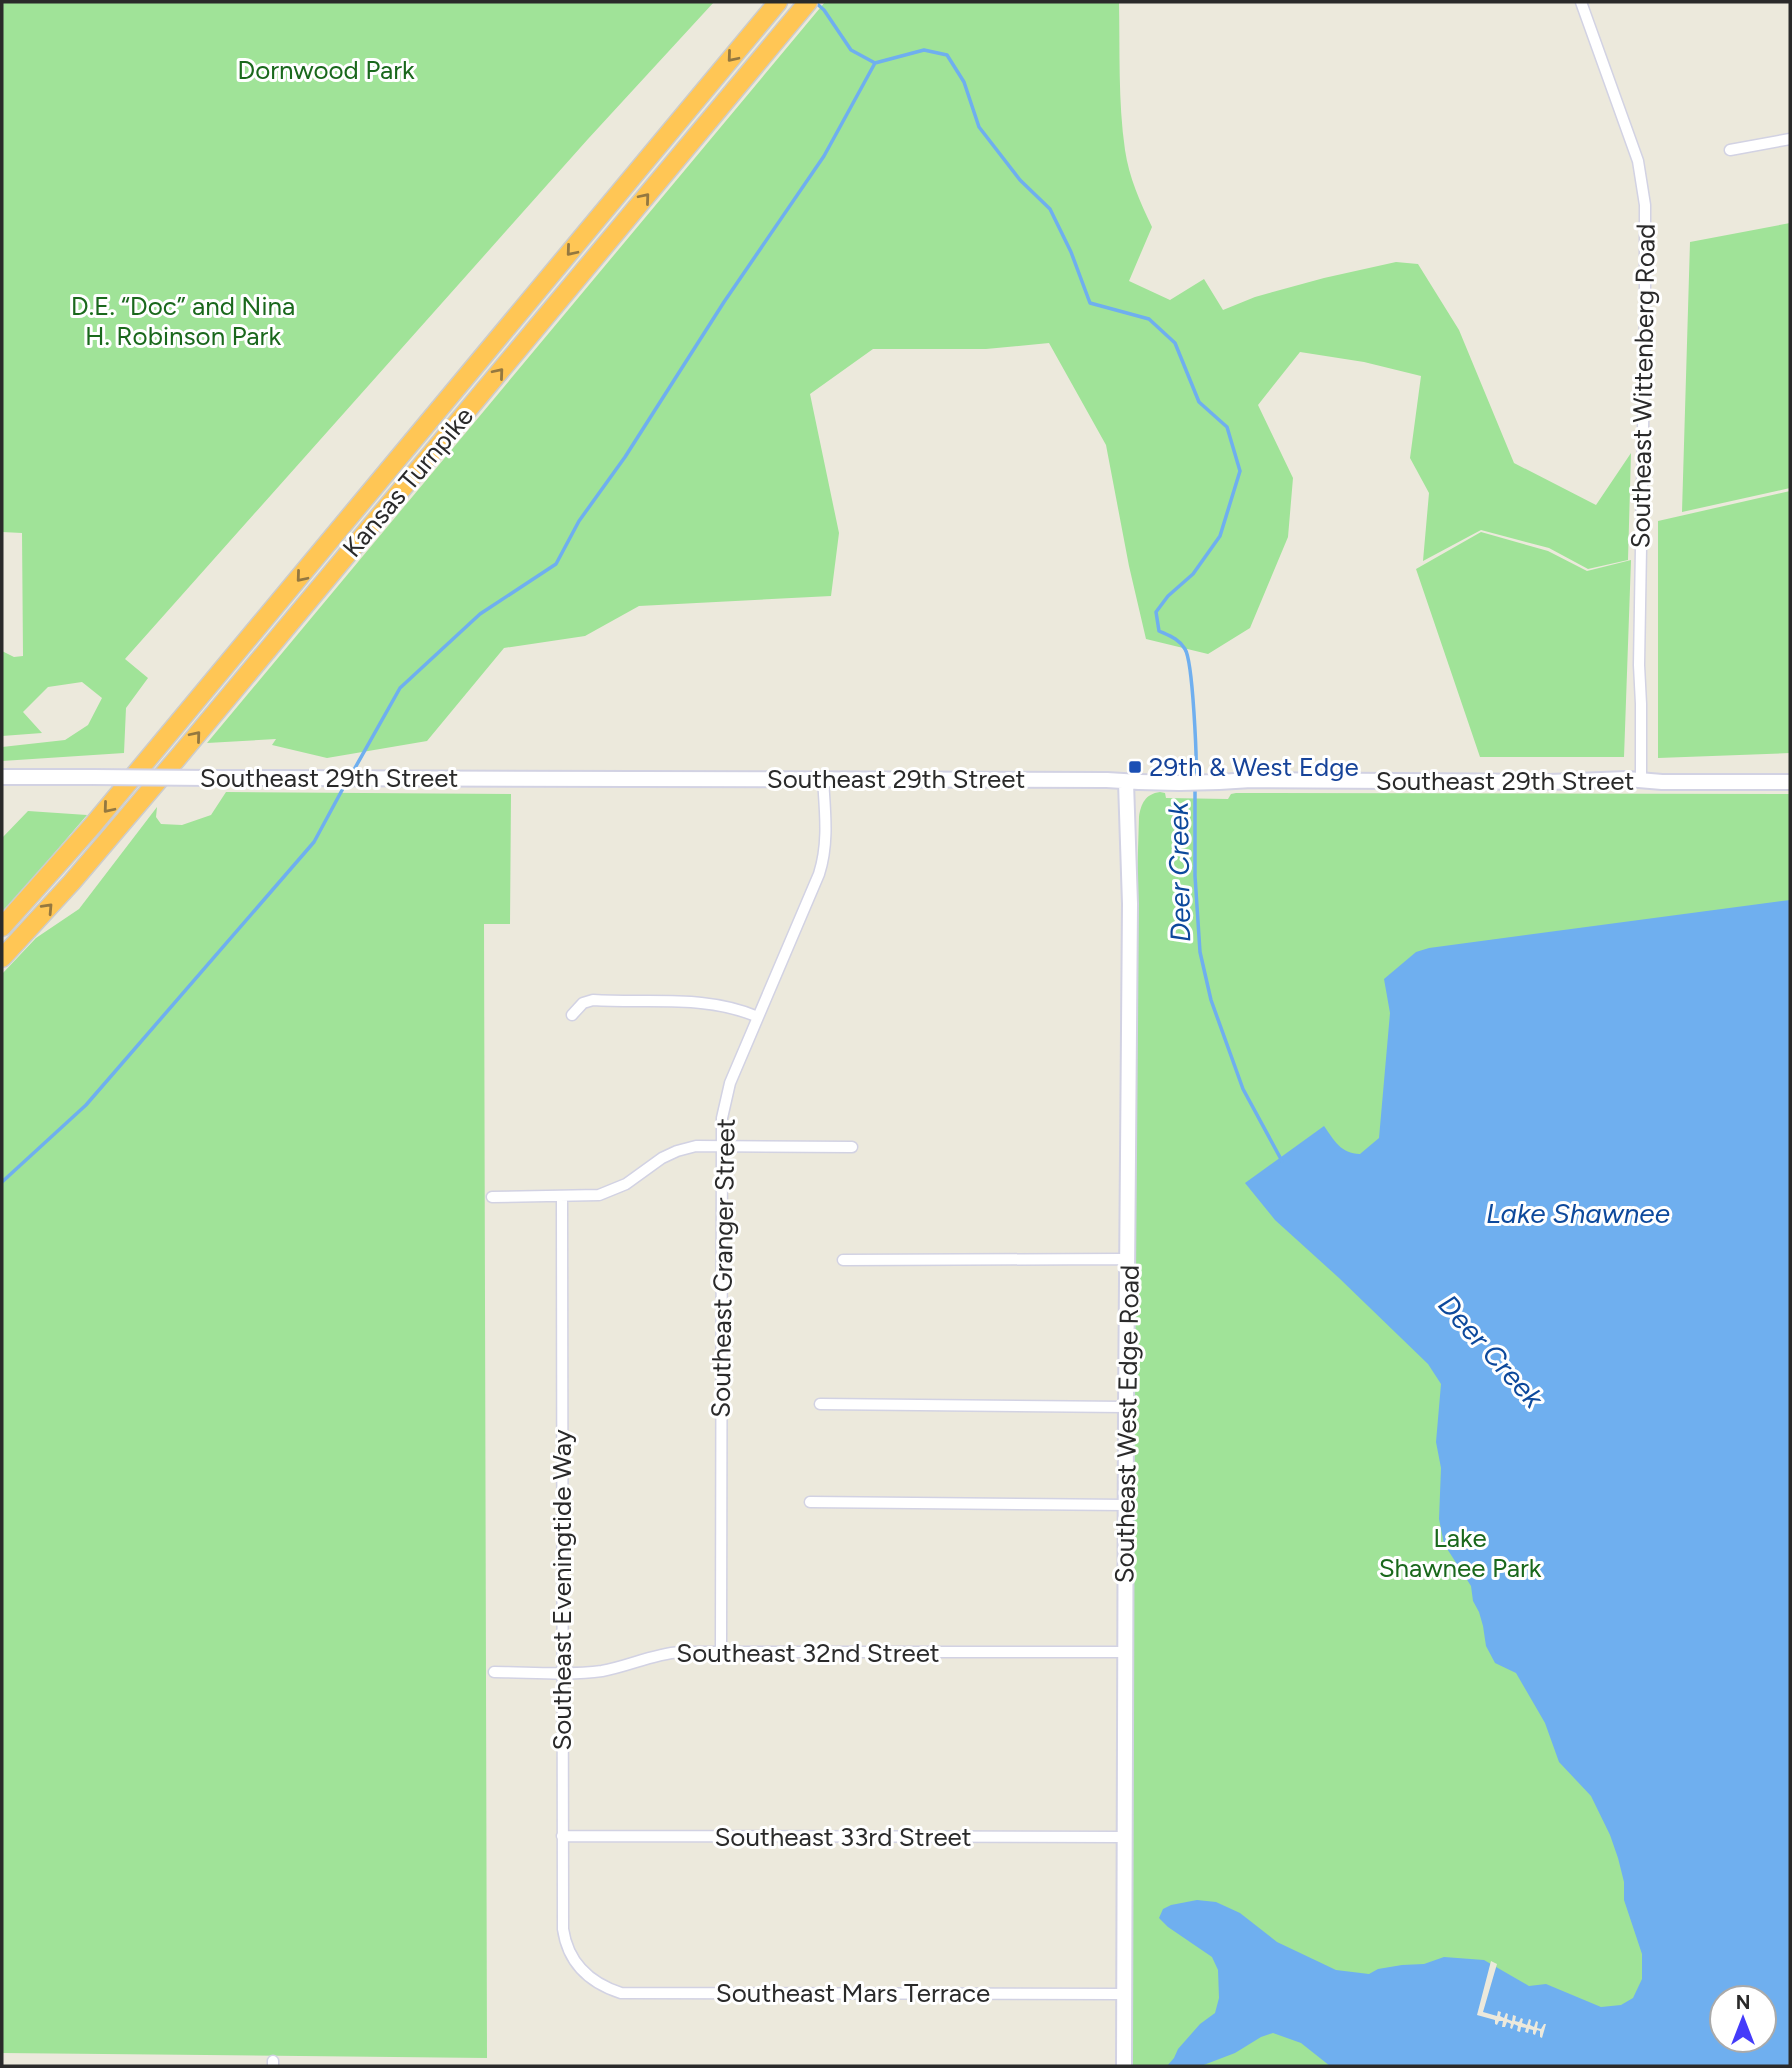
<svg xmlns="http://www.w3.org/2000/svg" width="1792" height="2068" font-family="Figtree,sans-serif">
<style>
.green{fill:#a0e398;fill-rule:evenodd}
.water{fill:#6fafef;fill-rule:evenodd}
.pier{fill:#ece9dc}
.lines{fill:none;stroke-linecap:round;stroke-linejoin:round}
.stream{stroke:#6fafef;stroke-width:3.5}
.street-casing{stroke:#d2d2e3;stroke-width:13}
.secondary-casing{stroke:#d2d2e3;stroke-width:18}
.highway-casing{stroke:#ccc;stroke-width:21}
.street{stroke:#fff;stroke-width:10}
.secondary{stroke:#fff;stroke-width:14}
.highway{stroke:#ffc655;stroke-width:18}
.secondary-bridge-casing{stroke:#d2d2e3;stroke-width:18;stroke-linecap:butt}
.secondary-bridge{stroke:#fff;stroke-width:14}
.oneway{stroke:#947840}
.transit-dot{fill:#1a4fb4;stroke:#fff;stroke-width:2.5}
.labels{text-anchor:middle;dominant-baseline:central;stroke-width:6;stroke-linejoin:round;paint-order:stroke}
.park-label{font-size:26px;fill:#1a681c;stroke:#fff}
.street-label{font-size:26px;fill:#2a2a2a;stroke:#fff}
.transit-label{font-size:26px;fill:#164399;stroke:#fff;text-anchor:start}
.water-label{font-size:28px;font-style:italic;fill:#0d499c;stroke:#fff}
</style>
<rect width="100%" height="100%" fill="#ece9dc"/>
<!-- green -->
<path class="green" d="M2,2H714L588,139L125,659L148,678L126,708L124,753L2,761V747L65,740L88,725L102,698L82,682L48,687L23,712L42,733L2,736V651L14,657L23,656L22,533L2,532Z
M825,2H1119C1120,51 1118,101 1125,150C1129,177 1140,202 1152,227L1129,281L1170,300L1204,279L1223,310L1255,297L1324,278L1396,262L1418,264L1459,330L1514,463L1596,505L1631,453L1628,560L1588,569L1549,548L1481,530L1423,561L1429,493L1410,458L1421,376L1364,362L1300,352L1258,405L1293,478L1288,537L1250,628L1208,654L1146,639L1129,566L1106,445L1049,343L986,349H873L810,394L839,533L831,596L639,606L585,636L504,648L427,741L327,758L272,745L276,739L207,743Z
M1790,223V488L1682,512L1690,242Z
M1790,491V753L1658,758V521Z
M1481,532L1548,551L1587,571L1631,560L1624,757H1480L1416,569Z
M226,792L511,794L510,924H484L487,2058L2,2053V974L36,938L79,909L157,807L156,817L161,824L182,825L211,815Z
M1160,792L1165,793L1166,798L1228,799L1231,794L1236,793L1790,794V2066H1129L1131,1329L1135,1258L1134,981L1139,817C1141,804 1145,794 1160,792ZM1722,1998H1764V2040H1722Z
M28,811L87,815L2,914V838Z"/>
<!-- water -->
<path class="water" d="M1790,900V2066H1330L1301,2043L1273,2033L1261,2037L1235,2053L1201,2066H1167L1174,2058L1178,2049L1200,2024L1215,2013L1219,1998L1218,1970L1212,1957L1168,1927L1159,1918L1163,1909L1171,1905L1197,1900L1216,1902L1240,1913L1277,1942L1336,1970L1369,1974L1378,1969L1402,1965L1424,1964L1444,1957L1484,1960L1529,1986L1546,1984L1601,2007L1621,2005L1633,1998L1642,1979V1954L1624,1900V1882L1618,1858L1610,1835L1591,1796L1559,1762L1545,1723L1516,1673L1495,1663L1486,1646L1483,1626L1479,1612L1473,1601L1471,1586L1444,1544L1439,1519L1441,1468L1436,1442L1441,1384L1428,1364L1339,1278L1275,1220L1245,1183L1324,1126C1334,1140 1341,1154 1360,1154L1379,1138L1390,1013L1384,979L1416,952L1429,948ZM1722,1998H1764V2040H1722Z"/>
<!-- pier -->
<path class="pier" d="M1491,1961L1497,1964L1483,2012L1497,2016L1498,2011L1501,2012L1500,2016L1504,2018L1506,2013L1508,2014L1507,2019L1512,2021L1513,2015L1516,2016L1515,2021L1519,2022L1521,2018L1523,2019L1522,2023L1527,2025L1529,2019L1531,2020L1530,2025L1534,2027L1536,2021L1538,2022L1537,2028L1541,2029L1544,2024H1546L1542,2038L1540,2037V2031L1537,2030L1535,2035L1533,2034V2030L1529,2029L1528,2033L1525,2032L1526,2028L1521,2027L1520,2032L1517,2031L1518,2026L1514,2024L1512,2029L1510,2028L1511,2024L1507,2022L1505,2027H1502L1503,2021H1499L1497,2025L1495,2024V2020L1477,2015Z"/>
<g class="lines">
<!-- stream -->
<path class="stream" d="M815,2L824,10L851,50L875,63L924,50L947,55L964,82L979,127L1020,180L1050,209L1071,252L1090,303L1149,319L1175,343L1199,402L1227,427L1240,471L1220,536L1193,574L1168,596L1156,612L1159,631C1170,636 1179,639 1185,649C1193,662 1197,759 1196,779
M351,775L400,688L480,614L556,564L579,521L625,457L724,302L824,156L875,63
M1195,786V876L1200,952L1211,1000L1243,1089L1282,1161
M2,1182L86,1105L314,842L347,781"/>
<defs>
<path id="street" d="M1581,2L1638,161L1645,205V313L1639,665L1641,704V780
M1730,150L1790,139
M572,1015L583,1003L593,1000C649,1004 705,994 758,1017
M492,1197L599,1195L626,1184L662,1158L677,1151L696,1146L852,1147
M562,1197L563,1929C568,1963 590,1983 621,1993L1124,1994
M843,1260L1121,1259L1128,1267
M820,1404L1126,1407
M810,1502L1126,1505
M721,1651L722,1118L730,1083L819,874C829,843 825,812 823,779
M494,1672C528,1672 568,1676 602,1671C629,1666 653,1654 680,1652H1125
M562,1836L1125,1837
M273,2061V2066"/>
<path id="secondary" d="M2,777H93
M210,778L1107,780C1155,784 1203,784 1251,780L1549,782L1627,779L1662,782H1790
M1124,2066L1126,1407L1130,904L1126,782"/>
<path id="highway" d="M2,927L93,825L778,2
M2,958L72,882L180,755L808,2"/>
</defs>
<!-- street casing -->
<use href="#street" class="street-casing"/>
<!-- secondary casing -->
<use href="#secondary" class="secondary-casing"/>
<!-- highway casing -->
<use href="#highway" class="highway-casing"/>
<!-- street -->
<use href="#street" class="street"/>
<!-- secondary -->
<use href="#secondary" class="secondary"/>
<!-- highway -->
<use href="#highway" class="highway"/>
<defs>
<path id="secondary-bridge" d="M93,777L210,778"/>
</defs>
<!-- secondary-bridge casing -->
<use href="#secondary-bridge" class="secondary-bridge-casing"/>
<!-- secondary-bridge -->
<use href="#secondary-bridge" class="secondary-bridge"/>
</g>
<!-- one-way arrows -->
<defs><path id="oneway-chevron" d="M-2-3.5L2.5 0L-2 3.5" fill="none" stroke-width="1.6" stroke-linecap="round" stroke-linejoin="round" transform="scale(1.75)"/></defs>
<g class="oneway">
<use href="#oneway-chevron" transform="translate(732 57) rotate(130)"/>
<use href="#oneway-chevron" transform="translate(645 198) rotate(-50)"/>
<use href="#oneway-chevron" transform="translate(571 251) rotate(130)"/>
<use href="#oneway-chevron" transform="translate(499 373) rotate(-50)"/>
<use href="#oneway-chevron" transform="translate(301 577) rotate(130)"/>
<use href="#oneway-chevron" transform="translate(196 736) rotate(-50)"/>
<use href="#oneway-chevron" transform="translate(108 808) rotate(130)"/>
<use href="#oneway-chevron" transform="translate(48 908) rotate(-47)"/>
</g>
<!-- markers -->
<rect class="transit-dot" x="1128" y="760" width="14" height="14" rx="3.5"/>
<g class="labels">
<!-- park labels -->
<g class="park-label">
<text x="326" y="70">Dornwood Park</text>
<text x="183" y="306">D.E. “Doc” and Nina<tspan x="183" dy="30">H. Robinson Park</tspan></text>
<text x="1460" y="1538">Lake<tspan x="1460" dy="30">Shawnee Park</tspan></text>
</g>
<!-- street labels -->
<g class="street-label">
<text transform="translate(1643 386) rotate(-89)">Southeast Wittenberg Road</text>
<text transform="translate(408 482) rotate(-50)">Kansas Turnpike</text>
<text x="329" y="778">Southeast 29th Street</text>
<text x="896" y="779">Southeast 29th Street</text>
<text x="1505" y="781">Southeast 29th Street</text>
<text transform="translate(723 1268) rotate(-89)">Southeast Granger Street</text>
<text transform="translate(1127 1424) rotate(-89)">Southeast West Edge Road</text>
<text transform="translate(562 1590) rotate(-90)">Southeast Eveningtide Way</text>
<text x="808" y="1653">Southeast 32nd Street</text>
<text x="843" y="1837">Southeast 33rd Street</text>
<text x="853" y="1993">Southeast Mars Terrace</text>
</g>
<!-- transit labels -->
<g class="transit-label">
<text x="1149" y="767">29th &amp; West Edge</text>
</g>
<!-- water labels -->
<g class="water-label">
<text transform="translate(1179 872) rotate(-91)">Deer Creek</text>
<text x="1578" y="1213">Lake Shawnee</text>
<text transform="translate(1491 1351) rotate(48)">Deer Creek</text>
</g>
</g>
<!-- border -->
<rect width="1792" height="2068" fill="none" stroke="#2a2a2a" stroke-width="7"/>
<!-- north arrow -->
<g transform="translate(1743 2019)"><circle r="33" fill="#ffffff" stroke="#aaaaaa" stroke-width="2"/>
<path d="M0-5L12 26L0 18L-12 26Z" fill="#443bfa"/>
<text y="-10" font-size="19" font-weight="bold" text-anchor="middle" fill="#2a2a2a">N</text>
</g>
</svg>
